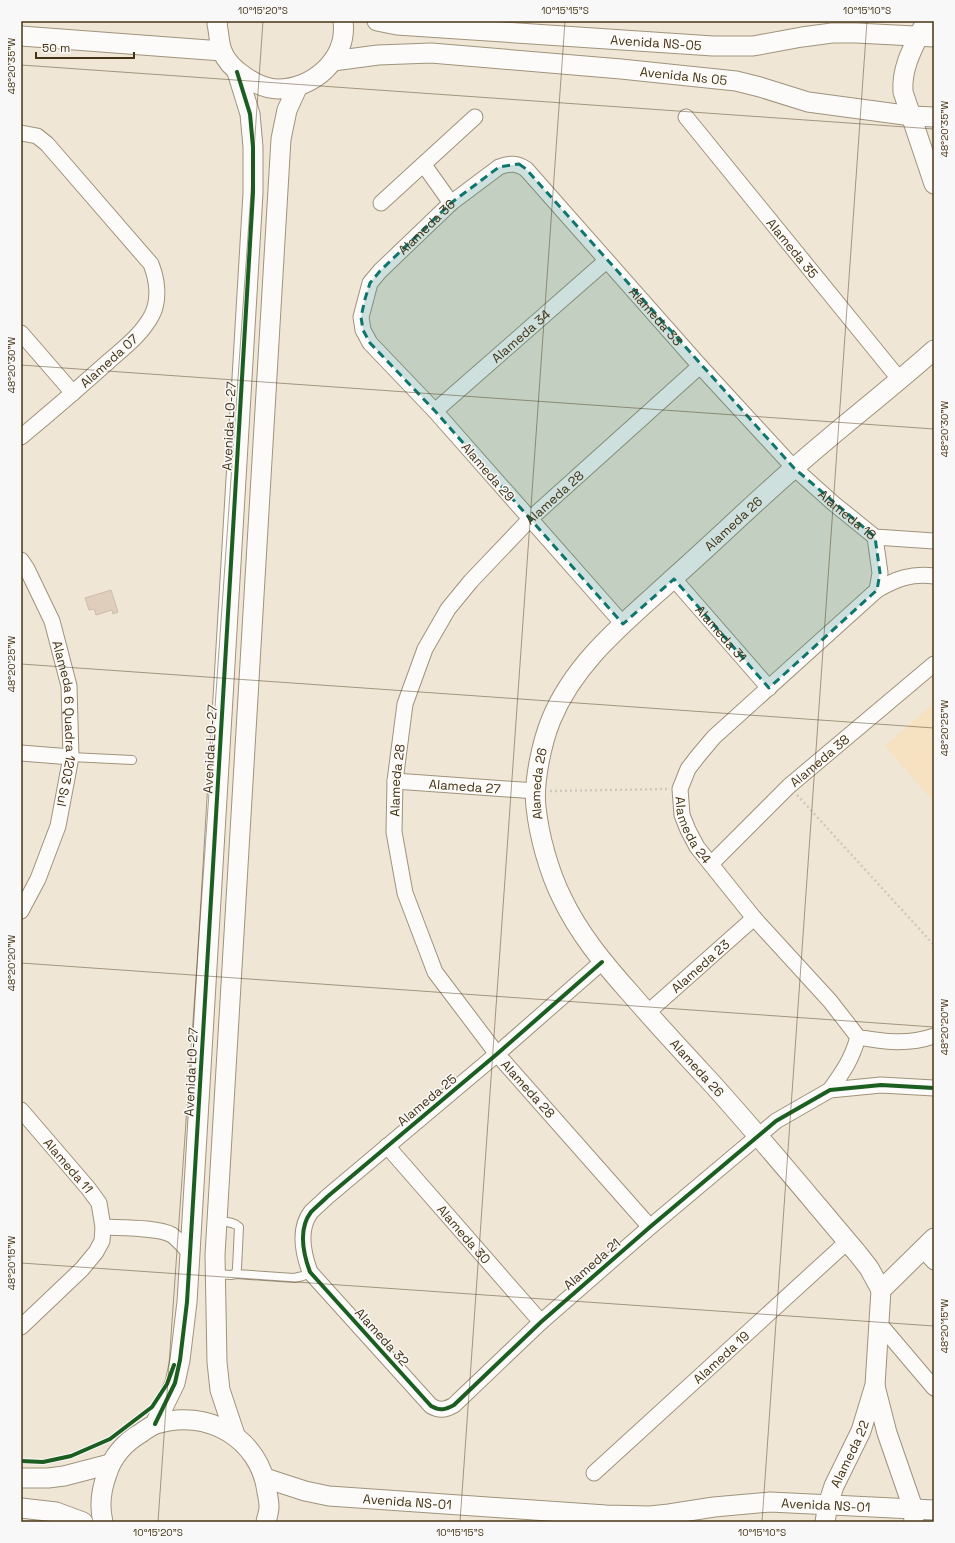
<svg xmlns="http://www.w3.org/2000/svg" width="955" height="1543" font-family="'Space Grotesk',sans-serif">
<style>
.built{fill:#f6e1c0}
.building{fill:#dfcebc;stroke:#cebdac}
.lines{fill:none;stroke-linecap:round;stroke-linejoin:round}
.service-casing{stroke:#9f937b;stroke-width:10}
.minor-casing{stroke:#9f937b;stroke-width:17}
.tertiary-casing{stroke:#9f937b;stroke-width:21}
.path{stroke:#cec8be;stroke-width:2.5;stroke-dasharray:2 3;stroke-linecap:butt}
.service{stroke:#fdfbf9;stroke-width:8}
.minor{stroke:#fdfbf9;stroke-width:15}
.tertiary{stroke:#fdfbf9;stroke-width:19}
.cycleway-casing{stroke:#f8f8f8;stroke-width:6}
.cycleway{stroke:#1b5e20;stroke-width:4}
.marked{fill:#0f766e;fill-opacity:0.2;stroke:#0f766e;stroke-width:3;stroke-dasharray:8 5;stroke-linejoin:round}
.ticks{fill:none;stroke:#453314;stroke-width:1;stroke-opacity:0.45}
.labels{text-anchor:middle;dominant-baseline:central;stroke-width:3;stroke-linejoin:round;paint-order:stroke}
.street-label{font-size:13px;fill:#453314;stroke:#f8f8f8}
.neatline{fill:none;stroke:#453314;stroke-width:1.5}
.ticks-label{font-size:10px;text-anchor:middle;fill:#453314}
</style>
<rect width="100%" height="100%" fill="#f0e6d6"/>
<!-- built -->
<path class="built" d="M934,703V802L885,746Z"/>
<!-- building -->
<path class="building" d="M111,590L118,612L113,614L112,610L96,615L94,609L89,610L85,598Z"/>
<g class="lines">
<defs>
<path id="service" d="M71,757L132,760
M215,1274L231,1275L236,1274L237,1268L239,1227C233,1221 224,1222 217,1221
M236,1274L294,1278L303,1276L310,1272"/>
<g id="minor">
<path id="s1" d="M686,117L900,380"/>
<path d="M21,133L37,136L47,144L151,264C157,279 160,299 152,315C142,334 125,347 109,361C80,387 51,412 21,437"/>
<path d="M424,165L451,203"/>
<path d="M381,203L475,117"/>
<path d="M21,333L73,393"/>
<path id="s2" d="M435,411L606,261"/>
<path d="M875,537L880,573L877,590"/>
<path id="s3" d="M21,560L27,569L52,621L69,686L71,757L58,826L38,879L21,911"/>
<path id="s4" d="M934,576C911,573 896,579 877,590L714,737L698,756L688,769L680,789L682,815L688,830L697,847L754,918L830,1001L858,1037C884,1042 908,1045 934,1036"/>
<path id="s5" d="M674,579L769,688"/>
<path id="s6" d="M623,624L435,411L370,343L363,330L361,317L370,283L380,271L451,203L499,167C510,163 517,163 526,169L700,366L794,468L833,503L875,537L934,541"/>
<path d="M21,753L71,757"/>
<path id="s7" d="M395,781L536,791"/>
<path id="s8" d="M711,864L789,786L934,664"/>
<path d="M602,962L497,1054L327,1197C322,1202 316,1207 311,1212C298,1229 303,1253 310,1272L431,1406C440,1411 445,1410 454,1405L541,1322L650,1227L776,1121L830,1090L881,1085L934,1088"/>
<path id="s9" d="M647,1013L754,918"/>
<path d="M830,1090C843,1072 852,1059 858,1037"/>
<path id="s10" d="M21,1110L88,1188L99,1203L103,1227L102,1241L96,1252L82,1269L21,1327"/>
<path id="s11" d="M387,1146L541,1322"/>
<path d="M103,1227C120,1228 158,1227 172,1235C179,1240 184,1247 190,1253"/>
<path id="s12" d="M650,1227L497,1054L435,972L405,893L394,832L395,781L405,704L425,649L448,609L471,581L530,519L700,366"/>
<path d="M922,1249L934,1262"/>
<path d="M878,1322L934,1388"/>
<path id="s13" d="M594,1473L848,1241"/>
</g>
<g id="tertiary">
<path d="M218,21L217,24C219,33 219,43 222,51C226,61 235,70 244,76C254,83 265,89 278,89C313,89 348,59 343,21"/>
<path id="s14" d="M377,21L397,25L713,46H753L802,37L832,33H856L934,37"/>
<path d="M926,21C915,44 901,66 903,92L934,184"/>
<path d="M21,36L222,51"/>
<path id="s15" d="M333,61L378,55L431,53L621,69L736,81L760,87L808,102L912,116L934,117"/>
<path id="s16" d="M881,1290L869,1268L858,1254C808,1195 759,1135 707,1078C681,1050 656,1023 631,994C605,965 579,934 562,898C549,872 539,836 536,807C533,783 542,742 551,720C576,658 632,617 679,573C717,539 754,503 793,469C839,428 888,391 934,350"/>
<path d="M881,1290L934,1238"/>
<path d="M875,1386L887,1433L913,1508L914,1522"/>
<path d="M155,1424L175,1383L180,1360L187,1302L190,1253L253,193V147L250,114L237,72"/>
<path d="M235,1435L220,1390L217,1362L215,1255L281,139L287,110L298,86"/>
<path d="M21,1478H48L64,1476L110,1464"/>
<path id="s17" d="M265,1478L305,1491L329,1496L606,1515L650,1516L669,1514L714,1507L770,1502L934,1510"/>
<path d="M21,1508L56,1512L83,1522"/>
<path d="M103,1522C99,1506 101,1490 107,1474C112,1457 125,1442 141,1433C145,1430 151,1426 156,1424C207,1408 260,1438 267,1492C268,1497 269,1502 269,1507C269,1512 267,1517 266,1522"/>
<path id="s18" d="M825,1522L828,1504L834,1486L861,1431L875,1385L881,1290"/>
</g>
</defs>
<!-- service casing -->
<use href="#service" class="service-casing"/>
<!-- minor casing -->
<use href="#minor" class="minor-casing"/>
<!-- tertiary casing -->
<use href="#tertiary" class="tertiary-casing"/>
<!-- path -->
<path class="path" d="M550,791L667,789
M797,795L934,945"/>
<!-- service -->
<use href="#service" class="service"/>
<!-- minor -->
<use href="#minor" class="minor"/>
<!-- tertiary -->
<use href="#tertiary" class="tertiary"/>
<defs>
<path id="cycleway" d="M602,962L497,1054L327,1197C322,1202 316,1207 311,1212C298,1229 303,1253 310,1272L431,1406C440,1411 445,1410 454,1405L541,1322L650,1227L776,1121L830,1090L881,1085L934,1088
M155,1424L175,1383L180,1360L187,1302L190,1253L253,193V147L250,114L237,72
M21,1461L43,1462L71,1456L110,1439L152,1407L167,1384L174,1365"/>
</defs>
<!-- cycleway casing -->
<use href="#cycleway" class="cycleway-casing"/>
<!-- cycleway -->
<use href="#cycleway" class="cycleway"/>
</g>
<!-- marked area -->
<path class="marked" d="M519,164L526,169L794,468L875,537L880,573L877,590L769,688L674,579L623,624L435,411L370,343L363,330L361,317L365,299L370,283L380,271L451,203L499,167Z"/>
<!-- ticks -->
<path class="ticks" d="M21,65L934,129M21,365L934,429M21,664L934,728M21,963L934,1027M21,1263L934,1326M158,1522L263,21M460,1522L565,21M762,1522L867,21"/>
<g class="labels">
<!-- street labels -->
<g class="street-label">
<text stroke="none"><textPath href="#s14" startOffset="280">Avenida NS-05</textPath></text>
<text stroke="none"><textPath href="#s15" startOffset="352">Avenida Ns 05</textPath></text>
<text stroke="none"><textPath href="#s6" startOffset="521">Alameda 36</textPath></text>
<text stroke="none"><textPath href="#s1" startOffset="169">Alameda 35</textPath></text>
<text stroke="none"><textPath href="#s6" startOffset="840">Alameda 33</textPath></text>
<text stroke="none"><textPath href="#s2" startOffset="114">Alameda 34</textPath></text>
<text transform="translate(109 361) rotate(-42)">Alameda 07</text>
<text transform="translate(229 426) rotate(-87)">Avenida LO-27</text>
<text transform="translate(488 472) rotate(49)">Alameda 29</text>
<text stroke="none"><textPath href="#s12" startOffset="868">Alameda 28</textPath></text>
<text stroke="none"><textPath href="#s6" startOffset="1116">Alameda 18</textPath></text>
<text stroke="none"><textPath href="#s16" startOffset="961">Alameda 26</textPath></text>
<text stroke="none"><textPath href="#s5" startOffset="72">Alameda 31</textPath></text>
<text stroke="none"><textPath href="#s3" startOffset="173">Alameda 6 Quadra 1203 Sul</textPath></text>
<text transform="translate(210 749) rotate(-87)">Avenida LO-27</text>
<text stroke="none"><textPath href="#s8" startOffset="150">Alameda 38</textPath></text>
<text stroke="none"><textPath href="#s12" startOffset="532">Alameda 28</textPath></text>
<text stroke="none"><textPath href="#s16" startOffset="625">Alameda 26</textPath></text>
<text stroke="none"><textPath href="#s7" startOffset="70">Alameda 27</textPath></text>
<text stroke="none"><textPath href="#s4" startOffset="386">Alameda 24</textPath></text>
<text stroke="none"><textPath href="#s9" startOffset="71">Alameda 23</textPath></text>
<text transform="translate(697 1068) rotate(48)">Alameda 26</text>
<text transform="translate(191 1072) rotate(-87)">Avenida LO-27</text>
<text transform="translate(528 1089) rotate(48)">Alameda 28</text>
<text transform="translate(427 1100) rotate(-40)">Alameda 25</text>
<text stroke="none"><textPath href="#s10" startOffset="73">Alameda 11</textPath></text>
<text stroke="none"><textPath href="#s11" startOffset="117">Alameda 30</textPath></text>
<text transform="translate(592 1264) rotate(-41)">Alameda 21</text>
<text transform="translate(382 1337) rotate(48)">Alameda 32</text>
<text stroke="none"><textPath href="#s13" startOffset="172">Alameda 19</textPath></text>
<text stroke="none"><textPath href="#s18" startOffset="73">Alameda 22</textPath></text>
<text stroke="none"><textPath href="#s17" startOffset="145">Avenida NS-01</textPath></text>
<text stroke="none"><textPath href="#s17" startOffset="565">Avenida NS-01</textPath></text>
</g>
</g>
<!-- border -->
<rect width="955" height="1543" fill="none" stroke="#f8f8f8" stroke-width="44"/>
<!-- scale -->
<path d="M36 52v6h98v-6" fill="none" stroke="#453314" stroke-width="2"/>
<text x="42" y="52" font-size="12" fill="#453314" stroke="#f8f8f8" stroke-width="3" paint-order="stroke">50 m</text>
<rect x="22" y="22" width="911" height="1499" class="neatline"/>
<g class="ticks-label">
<text x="263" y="14">10°15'20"S</text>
<text x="565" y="14">10°15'15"S</text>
<text x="867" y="14">10°15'10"S</text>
<text transform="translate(11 66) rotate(-90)" y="4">48°20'35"W</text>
<text transform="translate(944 129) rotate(-90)" y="4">48°20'35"W</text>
<text transform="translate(11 365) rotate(-90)" y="4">48°20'30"W</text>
<text transform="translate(944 429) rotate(-90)" y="4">48°20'30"W</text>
<text transform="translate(11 664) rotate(-90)" y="4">48°20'25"W</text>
<text transform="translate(944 728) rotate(-90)" y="4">48°20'25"W</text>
<text transform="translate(11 963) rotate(-90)" y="4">48°20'20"W</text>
<text transform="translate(944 1027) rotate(-90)" y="4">48°20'20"W</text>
<text transform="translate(11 1263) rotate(-90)" y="4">48°20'15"W</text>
<text transform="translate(944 1326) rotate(-90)" y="4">48°20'15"W</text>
<text x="158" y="1536">10°15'20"S</text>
<text x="460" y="1536">10°15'15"S</text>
<text x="762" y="1536">10°15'10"S</text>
</g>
</svg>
